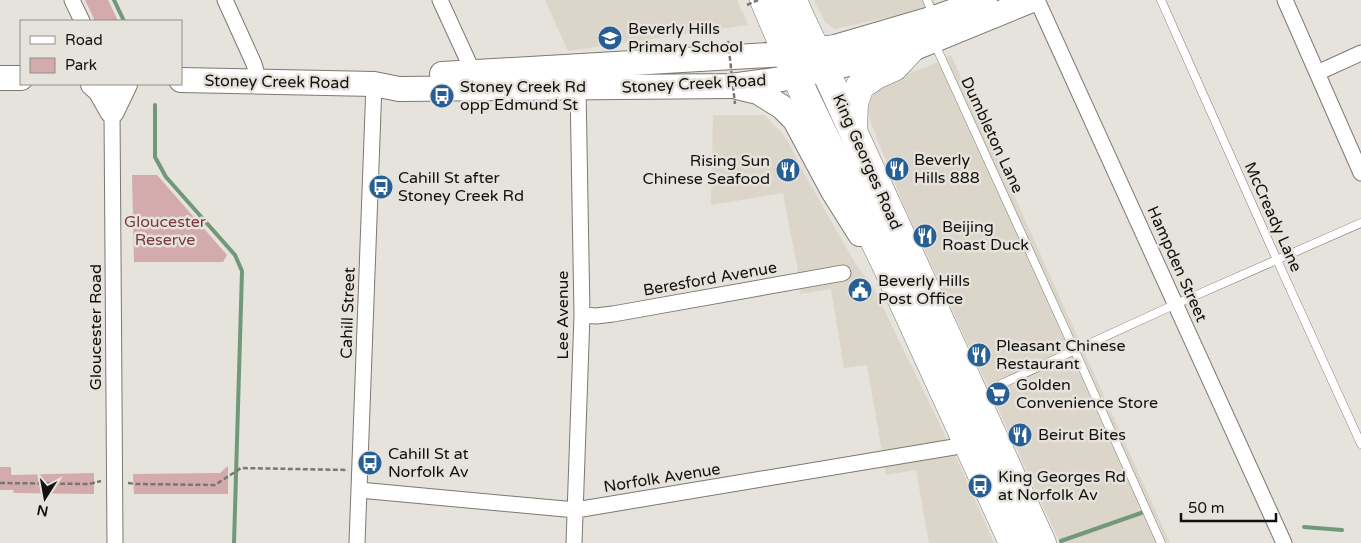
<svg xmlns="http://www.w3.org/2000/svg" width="1361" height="543" font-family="'Varela Round',sans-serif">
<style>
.built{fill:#dcd5c9}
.green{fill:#d3abad}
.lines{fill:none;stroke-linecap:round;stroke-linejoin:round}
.stream{stroke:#719878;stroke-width:4}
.lane-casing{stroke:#7c7973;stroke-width:9}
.street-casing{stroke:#7c7973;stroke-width:17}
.primary-casing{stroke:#7c7973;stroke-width:26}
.highway-casing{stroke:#7c7973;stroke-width:29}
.path{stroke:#7a7773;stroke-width:2.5;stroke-dasharray:5 2.5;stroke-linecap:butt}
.lane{stroke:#fff;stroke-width:8}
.street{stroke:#fff;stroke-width:15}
.primary{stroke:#fff;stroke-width:24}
.highway{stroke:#fff;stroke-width:28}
.path-bridge{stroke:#7a7773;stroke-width:2.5;stroke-dasharray:5 2.5;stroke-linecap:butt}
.labels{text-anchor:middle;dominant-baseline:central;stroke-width:5;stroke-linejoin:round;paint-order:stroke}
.poi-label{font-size:16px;fill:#12110f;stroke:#e6e2dc;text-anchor:start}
.street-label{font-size:16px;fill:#12110f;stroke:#e6e2dc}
.park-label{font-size:16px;fill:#7b3840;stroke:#e6e2dc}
</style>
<rect width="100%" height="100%" fill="#e6e2dc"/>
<!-- built -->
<path class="built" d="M545,0H737L748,25L568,51Z
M814,0H934L935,3L898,15L835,29L825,22Z
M951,55L1170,543H1060L902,201L867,113L868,104L876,91L887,82L936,63Z
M713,115H764L781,132L788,142L806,177L855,263L873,287L960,466L994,543H929L916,470L886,475L867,365L844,368L831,289L800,294L797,266L783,193L711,205Z"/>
<!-- green -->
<path class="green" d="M85,0H108L118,21H95Z
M132,175H157L227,255L223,262H134Z
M228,466V494H134L133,474L220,473Z
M0,467H11V475L94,473V494L14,493L13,490H0Z"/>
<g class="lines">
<!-- stream -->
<path class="stream" d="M114,0L124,21
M155,105V157L166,177L235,255L242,271L234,543
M1304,527L1342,530
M1061,541L1141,513"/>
<defs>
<path id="lane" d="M927,0L933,14
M1161,0L1277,260L1361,444
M934,42L1075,351L1161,543
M999,385L1176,304L1361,223"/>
<path id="street" d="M72,0L82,21
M225,0L254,64L259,81
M440,0L473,72
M1037,0L1284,543
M1285,0L1361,173
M1317,73L1361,53
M112,111L115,543
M582,315L596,316L613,314L843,273
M359,490L576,510L954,447L967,441
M357,543L374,84
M574,543L582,315L578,88"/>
<path id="primary" d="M442,74L786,54L835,47L934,18L985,0
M0,78H21
M181,80L374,84L399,89L731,86L782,79L910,50L1032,0
M93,84L100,90L112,111
M737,87L758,92L782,107L795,120L833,191L860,234
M112,111L125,84"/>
<path id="highway" d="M764,0L804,94L887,267L1013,543
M793,0C802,24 815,46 825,70L1042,543
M853,129L854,103L860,86L876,75L894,67L910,50"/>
</defs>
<!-- lane casing -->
<use href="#lane" class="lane-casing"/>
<!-- street casing -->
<use href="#street" class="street-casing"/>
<!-- primary casing -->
<use href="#primary" class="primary-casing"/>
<!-- highway casing -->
<use href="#highway" class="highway-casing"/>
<!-- path -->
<path class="path" d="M0,483L89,484L101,481
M128,483L136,484L215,485L241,468L348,470"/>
<!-- lane -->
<use href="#lane" class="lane"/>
<!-- street -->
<use href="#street" class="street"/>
<!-- primary -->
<use href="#primary" class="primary"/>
<!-- highway -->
<use href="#highway" class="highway"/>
<!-- path-bridge -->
<path class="path-bridge" d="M747,5L758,0
M728,41L735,104"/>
</g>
<!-- icons -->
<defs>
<symbol id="school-disc" viewBox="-11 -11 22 22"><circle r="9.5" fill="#265e96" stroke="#e6e2dc"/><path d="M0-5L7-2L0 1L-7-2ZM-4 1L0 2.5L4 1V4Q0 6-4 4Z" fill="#fff"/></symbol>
<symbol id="bus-disc" viewBox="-11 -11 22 22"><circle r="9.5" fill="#265e96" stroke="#e6e2dc"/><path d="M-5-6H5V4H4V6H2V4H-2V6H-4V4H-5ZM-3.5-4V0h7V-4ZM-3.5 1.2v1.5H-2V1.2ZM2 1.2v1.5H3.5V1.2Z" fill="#fff"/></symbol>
<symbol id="restaurant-disc" viewBox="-11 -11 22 22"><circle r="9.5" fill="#265e96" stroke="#e6e2dc"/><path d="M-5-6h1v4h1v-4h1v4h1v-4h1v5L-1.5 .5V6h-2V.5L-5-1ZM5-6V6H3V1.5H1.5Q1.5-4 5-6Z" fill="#fff"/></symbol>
<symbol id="civic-disc" viewBox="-11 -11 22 22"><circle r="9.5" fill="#265e96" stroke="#e6e2dc"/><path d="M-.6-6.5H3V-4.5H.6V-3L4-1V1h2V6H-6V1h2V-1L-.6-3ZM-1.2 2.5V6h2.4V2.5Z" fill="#fff"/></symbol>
<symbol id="supermarket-disc" viewBox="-11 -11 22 22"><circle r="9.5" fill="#265e96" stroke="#e6e2dc"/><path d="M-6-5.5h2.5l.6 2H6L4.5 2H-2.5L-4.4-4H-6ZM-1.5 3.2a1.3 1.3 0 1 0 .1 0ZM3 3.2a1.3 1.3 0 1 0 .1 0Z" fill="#fff"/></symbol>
</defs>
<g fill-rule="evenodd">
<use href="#school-disc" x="596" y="24" width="28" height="28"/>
<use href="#bus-disc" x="428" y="82" width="28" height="28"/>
<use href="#restaurant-disc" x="883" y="155" width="28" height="28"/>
<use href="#restaurant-disc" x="774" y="156" width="28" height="28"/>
<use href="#bus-disc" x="367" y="173" width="28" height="28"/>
<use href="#restaurant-disc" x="911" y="222" width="28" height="28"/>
<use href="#civic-disc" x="846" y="276" width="28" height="28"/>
<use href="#restaurant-disc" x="965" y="341" width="28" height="28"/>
<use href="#supermarket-disc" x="984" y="380" width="28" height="28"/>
<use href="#restaurant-disc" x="1006" y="421" width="28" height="28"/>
<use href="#bus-disc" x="356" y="449" width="28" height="28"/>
<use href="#bus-disc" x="966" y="472" width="28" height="28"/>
</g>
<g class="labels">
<!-- poi labels -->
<g class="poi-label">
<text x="628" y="29">Beverly Hills<tspan x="628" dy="18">Primary School</tspan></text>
<text x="460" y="87">Stoney Creek Rd<tspan x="460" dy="18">opp Edmund St</tspan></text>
<text x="914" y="160">Beverly<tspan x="914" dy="18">Hills 888</tspan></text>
<text x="770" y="161" text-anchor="end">Rising Sun<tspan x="770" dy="18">Chinese Seafood</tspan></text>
<text x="398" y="178">Cahill St after<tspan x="398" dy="18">Stoney Creek Rd</tspan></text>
<text x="942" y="227">Beijing<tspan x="942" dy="18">Roast Duck</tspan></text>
<text x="878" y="281">Beverly Hills<tspan x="878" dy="18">Post Office</tspan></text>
<text x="996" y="346">Pleasant Chinese<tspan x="996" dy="18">Restaurant</tspan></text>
<text x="1016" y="385">Golden<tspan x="1016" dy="18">Convenience Store</tspan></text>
<text x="1038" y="435">Beirut Bites</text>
<text x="388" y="454">Cahill St at<tspan x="388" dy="18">Norfolk Av</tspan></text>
<text x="998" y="477">King Georges Rd<tspan x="998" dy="18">at Norfolk Av</tspan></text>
</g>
<!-- street labels -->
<g class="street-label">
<text transform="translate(277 82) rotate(1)">Stoney Creek Road</text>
<text transform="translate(694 84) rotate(-3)">Stoney Creek Road</text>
<text transform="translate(992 135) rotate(65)">Dumbleton Lane</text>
<text transform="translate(867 162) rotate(66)">King Georges Road</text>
<text transform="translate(1273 217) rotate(66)">McCready Lane</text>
<text transform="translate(1177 264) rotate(66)">Hampden Street</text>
<text transform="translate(710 279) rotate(-10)">Beresford Avenue</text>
<text transform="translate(348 313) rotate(-88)">Cahill Street</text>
<text transform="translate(563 315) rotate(-90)">Lee Avenue</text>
<text transform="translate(96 327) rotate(-90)">Gloucester Road</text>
<text transform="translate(662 478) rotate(-9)">Norfolk Avenue</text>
</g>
<!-- park labels -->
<g class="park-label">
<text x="165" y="222">Gloucester<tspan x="165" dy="18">Reserve</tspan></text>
</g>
</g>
<!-- legend -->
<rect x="20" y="20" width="162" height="65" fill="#e6e2dc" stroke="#918e8a"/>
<rect x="30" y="36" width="25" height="8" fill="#ffffff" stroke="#918e8a"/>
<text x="65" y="45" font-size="15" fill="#12110f">Road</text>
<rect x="30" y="58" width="25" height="15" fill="#d3abad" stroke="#918e8a"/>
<text x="65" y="70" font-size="15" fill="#12110f">Park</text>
<!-- north arrow -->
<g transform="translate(45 498) rotate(191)" stroke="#e6e2dc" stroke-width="4" paint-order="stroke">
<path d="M0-4L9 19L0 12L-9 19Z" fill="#12110f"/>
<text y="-8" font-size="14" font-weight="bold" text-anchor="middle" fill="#12110f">N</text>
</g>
<!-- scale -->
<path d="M1181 513v8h95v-8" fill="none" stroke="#12110f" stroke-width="2.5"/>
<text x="1188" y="513" font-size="15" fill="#12110f" stroke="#e6e2dc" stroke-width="4" paint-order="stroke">50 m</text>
</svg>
